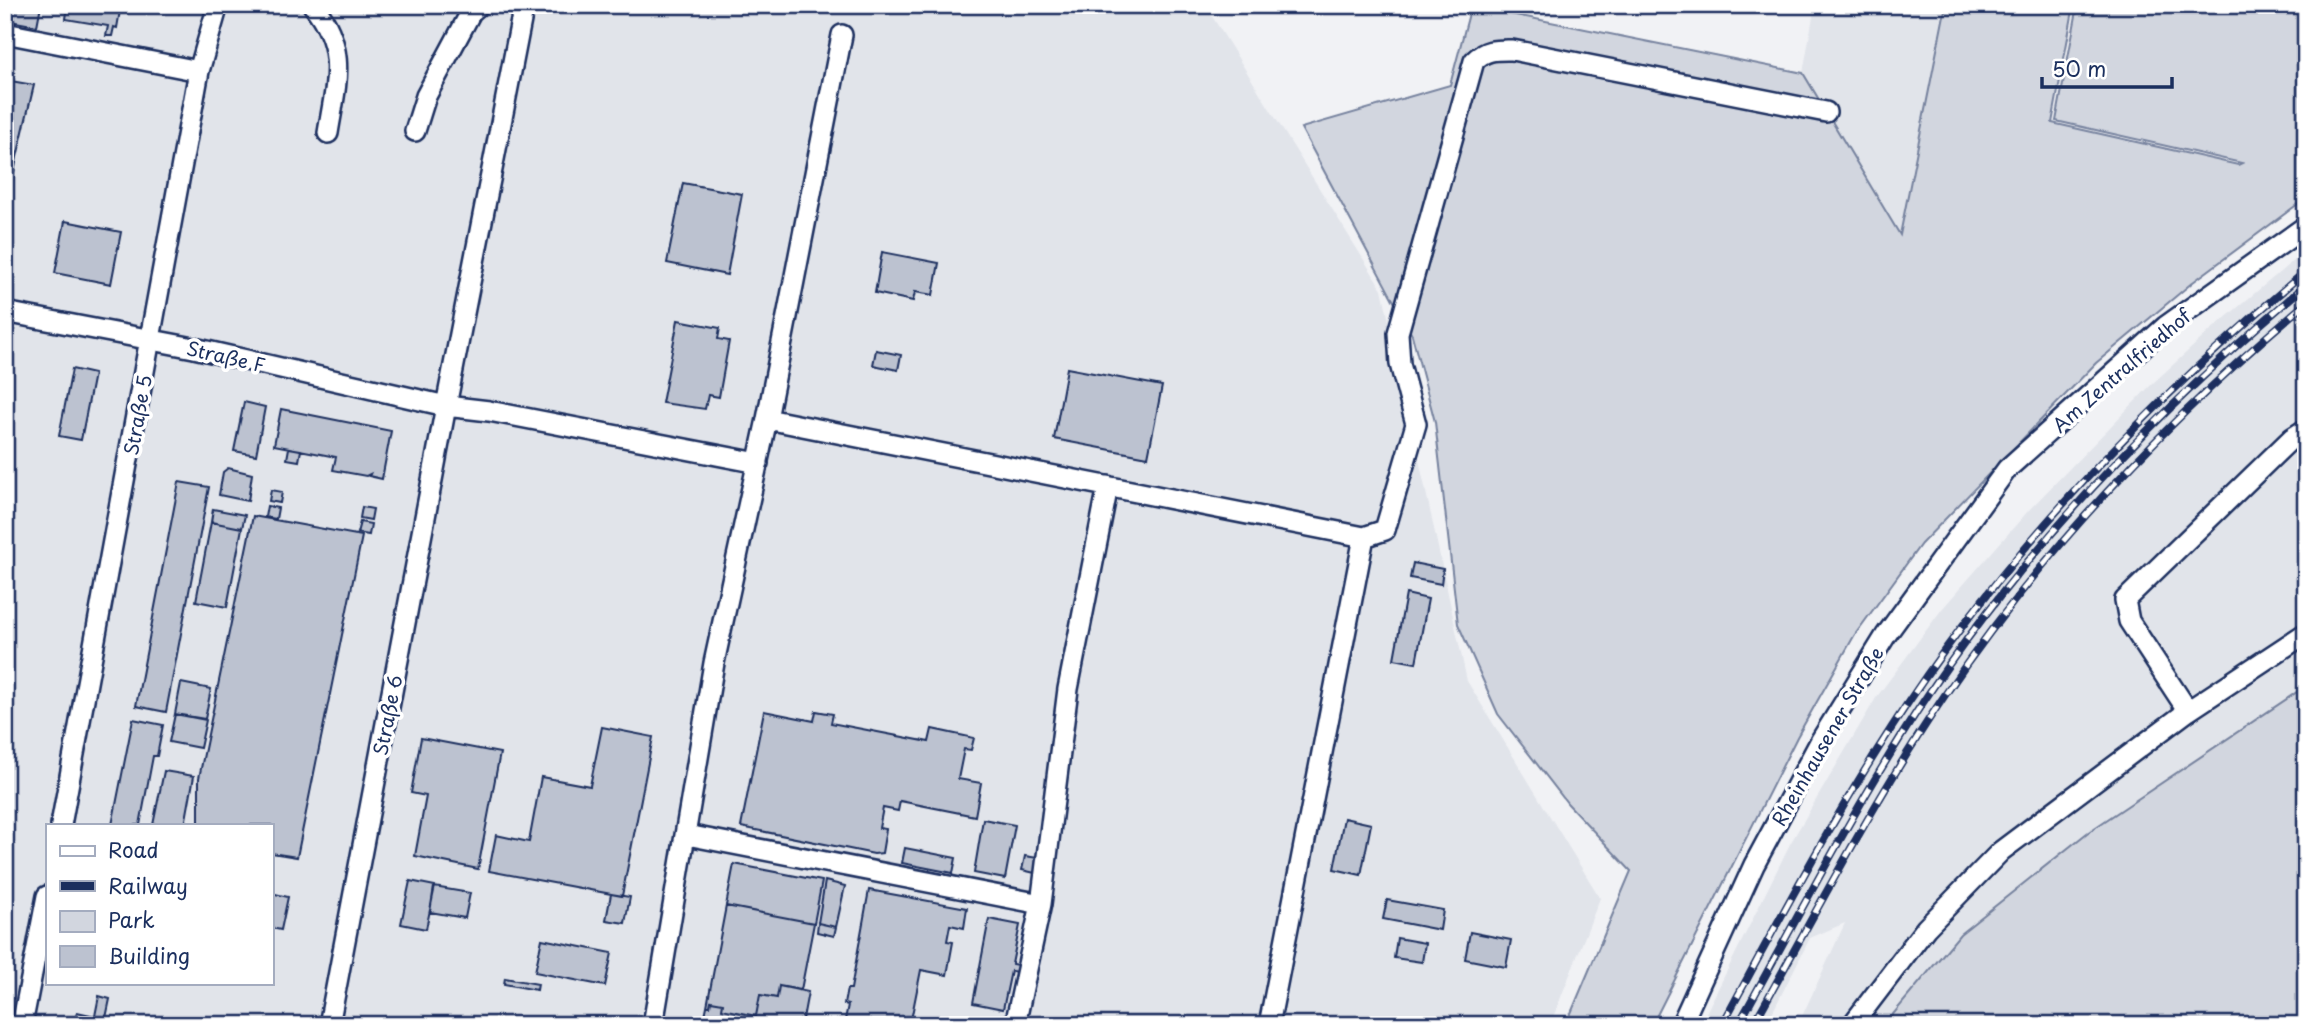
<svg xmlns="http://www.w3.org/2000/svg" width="2311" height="1030" font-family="'Playpen Sans',sans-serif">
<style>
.built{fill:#e1e4ea;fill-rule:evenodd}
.green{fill:#d2d6df;stroke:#76829e;stroke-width:2}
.building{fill:#bcc2d0;stroke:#1b2f5e;stroke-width:2}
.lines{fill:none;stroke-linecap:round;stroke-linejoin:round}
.minor-casing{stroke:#1b2f5e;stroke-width:24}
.minor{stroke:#fff;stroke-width:19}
.rail-casing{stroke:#1b2f5e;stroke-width:8}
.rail{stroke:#fff;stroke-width:5;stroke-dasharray:16;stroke-linecap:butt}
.labels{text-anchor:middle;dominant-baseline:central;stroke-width:7;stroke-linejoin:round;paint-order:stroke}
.street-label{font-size:19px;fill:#1b2f5e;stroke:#fff}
</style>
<rect width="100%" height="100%" fill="#f1f2f5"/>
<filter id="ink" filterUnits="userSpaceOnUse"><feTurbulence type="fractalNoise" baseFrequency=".0143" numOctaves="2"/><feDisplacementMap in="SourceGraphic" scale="14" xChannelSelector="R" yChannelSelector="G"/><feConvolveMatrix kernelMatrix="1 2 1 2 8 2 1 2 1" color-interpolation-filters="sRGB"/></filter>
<g filter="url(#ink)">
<!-- built -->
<path class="built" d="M5,5H1205L1382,289L1467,681L1600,898L1550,1025H5ZM47,825H271V983H47Z
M1815,5H1946L1900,236L1803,73Z
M2306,250V686L2087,833L1960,934L1884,1025H1798L1845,923L1810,938L1766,1025H1705V1015L1790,844L1876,698L1942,609L2029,510L2152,384L2211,330Z"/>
<!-- green -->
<path class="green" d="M1946,5H2074L2052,123L2238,165L2242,163L2056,121L2078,5H2306V198L2193,282L2096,363L1921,544L1854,636L1797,737L1652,1025H1566L1631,871L1568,804L1498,714L1458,624L1435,422L1412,335L1301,128L1450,85L1471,6L1803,73L1900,235Z
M2306,686V1025H1884L1960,934L2087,833Z"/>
<!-- building -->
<path class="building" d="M5,5H41L37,26L5,20Z
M68,5H121L117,28L114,27L112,36H106L108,26L66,19Z
M5,80L34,85L17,157L5,155Z
M5,155L17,157L7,209H5Z
M683,183L742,194L727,275L667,263Z
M65,221L121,232L111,284L55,273Z
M882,252L939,263L933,295L915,292L913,301L875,293Z
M678,320L720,328L718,339L729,341L719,397L708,395L705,409L662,403Z
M876,350L901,355L898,370L873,365Z
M1067,368L1162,386L1148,457L1054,439Z
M72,369L94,374L81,440L59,436Z
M244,402L265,407L256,455L234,451Z
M281,409L391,431L382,479L369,476L370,474L366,476L333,470L336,457L274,445Z
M289,448L301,450L299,461L287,459Z
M228,468L252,474L248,501L219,495L223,472Z
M179,482L209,487L166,712L136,706Z
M271,490L282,492L280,503L269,501Z
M267,506L278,508L276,519L265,517Z
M362,507L373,509L371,520L360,518Z
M213,509L245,515L242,528L211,522Z
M253,516L362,536L297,857L271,853V825H199V778Z
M211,522L242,528L227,607L196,601Z
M360,522L371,524L369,535L357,533Z
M1413,563L1443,569L1441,584L1410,578Z
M1406,594L1428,599L1416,663L1394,659Z
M181,683L211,689L205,719L175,714Z
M764,711L814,721L816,711L833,714L831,723L929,742L932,729L974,738L971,750L964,749L958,779L981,783L975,816L900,801L898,811L883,808L879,828L886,829L882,853L874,854L741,827Z
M175,714L206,720L200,748L169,742Z
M133,719L163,725L157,756H153L140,825H112Z
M602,727L653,737L622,896L489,871L496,835L529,842L541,777L590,786Z
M421,738L500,753L478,869L415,856L426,796L411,793Z
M164,771L194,776L185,825H153Z
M1344,818L1371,824L1361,875L1334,869Z
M983,819L1015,825L1005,879L974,873Z
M905,848L956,858L953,873L902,863Z
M1025,856L1038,858L1035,873L1022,870Z
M734,864L822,881L814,923L726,906Z
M410,881L435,886L426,929L401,924Z
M825,881L845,886L836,927L818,923Z
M434,887L470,893L465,918L430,912Z
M869,890L967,908L964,928L950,925L947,941L953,942L947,975L921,970L910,1025H844L848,1005L844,1004L847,989H851Z
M271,893L288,897L281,930L271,928Z
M611,894L630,897L625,923L606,920Z
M1387,900L1443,910L1440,930L1383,919Z
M726,906L814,923L801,990L779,986L777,998L760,995L756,1016L722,1009L723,1003L711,1001L710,1006H707Z
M989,919L1020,925L1012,964L1018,965L1017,972L1011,971L1003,1009L973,1003Z
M818,923L836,927L834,936L817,932Z
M1470,932L1511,940L1506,967L1465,959Z
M1397,938L1425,943L1422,962L1394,958Z
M542,939L612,953L605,986L535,972Z
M505,978L538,984L537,990L504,984Z
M779,986L808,992L802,1024L805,1025H703L707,1006H710L711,1001L723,1003L722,1009L756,1016L760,995L777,998Z
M99,996L110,999L106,1018L144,1025H74L77,1012L95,1016Z
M986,1018L1001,1021V1025H985Z"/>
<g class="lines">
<defs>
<path id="minor" d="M313,5C348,49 336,83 328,133
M5,33L199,71
M415,131L426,96L471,12L479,5
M5,312L194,348L446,406L524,5
M767,419L842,35
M2188,711L2129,621L2125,600L2292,438L2306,429
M61,825L199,71L218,5
M687,835L1041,904L1015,1025
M1041,904L1068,689L1108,486
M22,1025L47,896
M329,1025L446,406L489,411L758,463
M653,1025L714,663L767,419L1364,537
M1269,1025L1364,537L1385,530L1416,424L1400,364L1398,333L1474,61C1486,49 1496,50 1512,50L1826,112
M1681,1025L1754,865L1821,740L1886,635L2007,469L2166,326L2306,226
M1852,1025L1926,928L2001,851L2188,711L2306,633"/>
</defs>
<!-- minor casing -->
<use href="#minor" class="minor-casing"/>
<!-- minor -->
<use href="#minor" class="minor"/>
<defs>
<path id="rail" d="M1722,1025C1777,924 1830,823 1892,727C2004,553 2148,403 2306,271
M1738,1025C1792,928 1843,829 1902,735C2009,563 2152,415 2306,285
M1753,1025C1815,914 1874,800 1945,695C2045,548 2170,417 2306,303"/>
</defs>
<!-- rail casing -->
<use href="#rail" class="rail-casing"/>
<!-- rail -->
<use href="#rail" class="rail"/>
</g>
</g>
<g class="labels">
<!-- street labels -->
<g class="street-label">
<text transform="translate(226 356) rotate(13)">Straße F</text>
<text transform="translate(2121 370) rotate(-41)">Am Zentralfriedhof</text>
<text transform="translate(137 415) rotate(-80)">Straße 5</text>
<text transform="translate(387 715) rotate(-79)">Straße 6</text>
<text transform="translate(1827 736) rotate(-60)">Rheinhausener Straße</text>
</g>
</g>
<!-- margin -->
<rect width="2311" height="1030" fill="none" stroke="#fff" stroke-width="28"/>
<rect x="14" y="14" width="2283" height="1002" fill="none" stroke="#1b2f5e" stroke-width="2.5" filter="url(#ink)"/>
<!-- legend -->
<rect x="46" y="824" width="228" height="161" fill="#ffffff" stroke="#a4acbf" stroke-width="2"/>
<rect x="60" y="846" width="35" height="10" fill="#ffffff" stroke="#a4acbf" stroke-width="2"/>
<text x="108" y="858" font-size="21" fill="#1b2f5e">Road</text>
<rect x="60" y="881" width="35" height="10" fill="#1b2f5e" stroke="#a4acbf" stroke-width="2"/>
<text x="108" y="894" font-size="21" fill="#1b2f5e">Railway</text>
<rect x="60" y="911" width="35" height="21" fill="#d2d6df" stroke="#a4acbf" stroke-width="2"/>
<text x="108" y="928" font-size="21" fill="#1b2f5e">Park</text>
<rect x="60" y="946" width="35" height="21" fill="#bcc2d0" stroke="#a4acbf" stroke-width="2"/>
<text x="108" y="964" font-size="21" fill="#1b2f5e">Building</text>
<!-- scale -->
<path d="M2042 77v10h130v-10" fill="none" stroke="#1b2f5e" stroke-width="3.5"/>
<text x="2052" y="77" font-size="21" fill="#1b2f5e" stroke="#ffffff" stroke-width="5" paint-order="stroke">50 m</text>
</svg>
